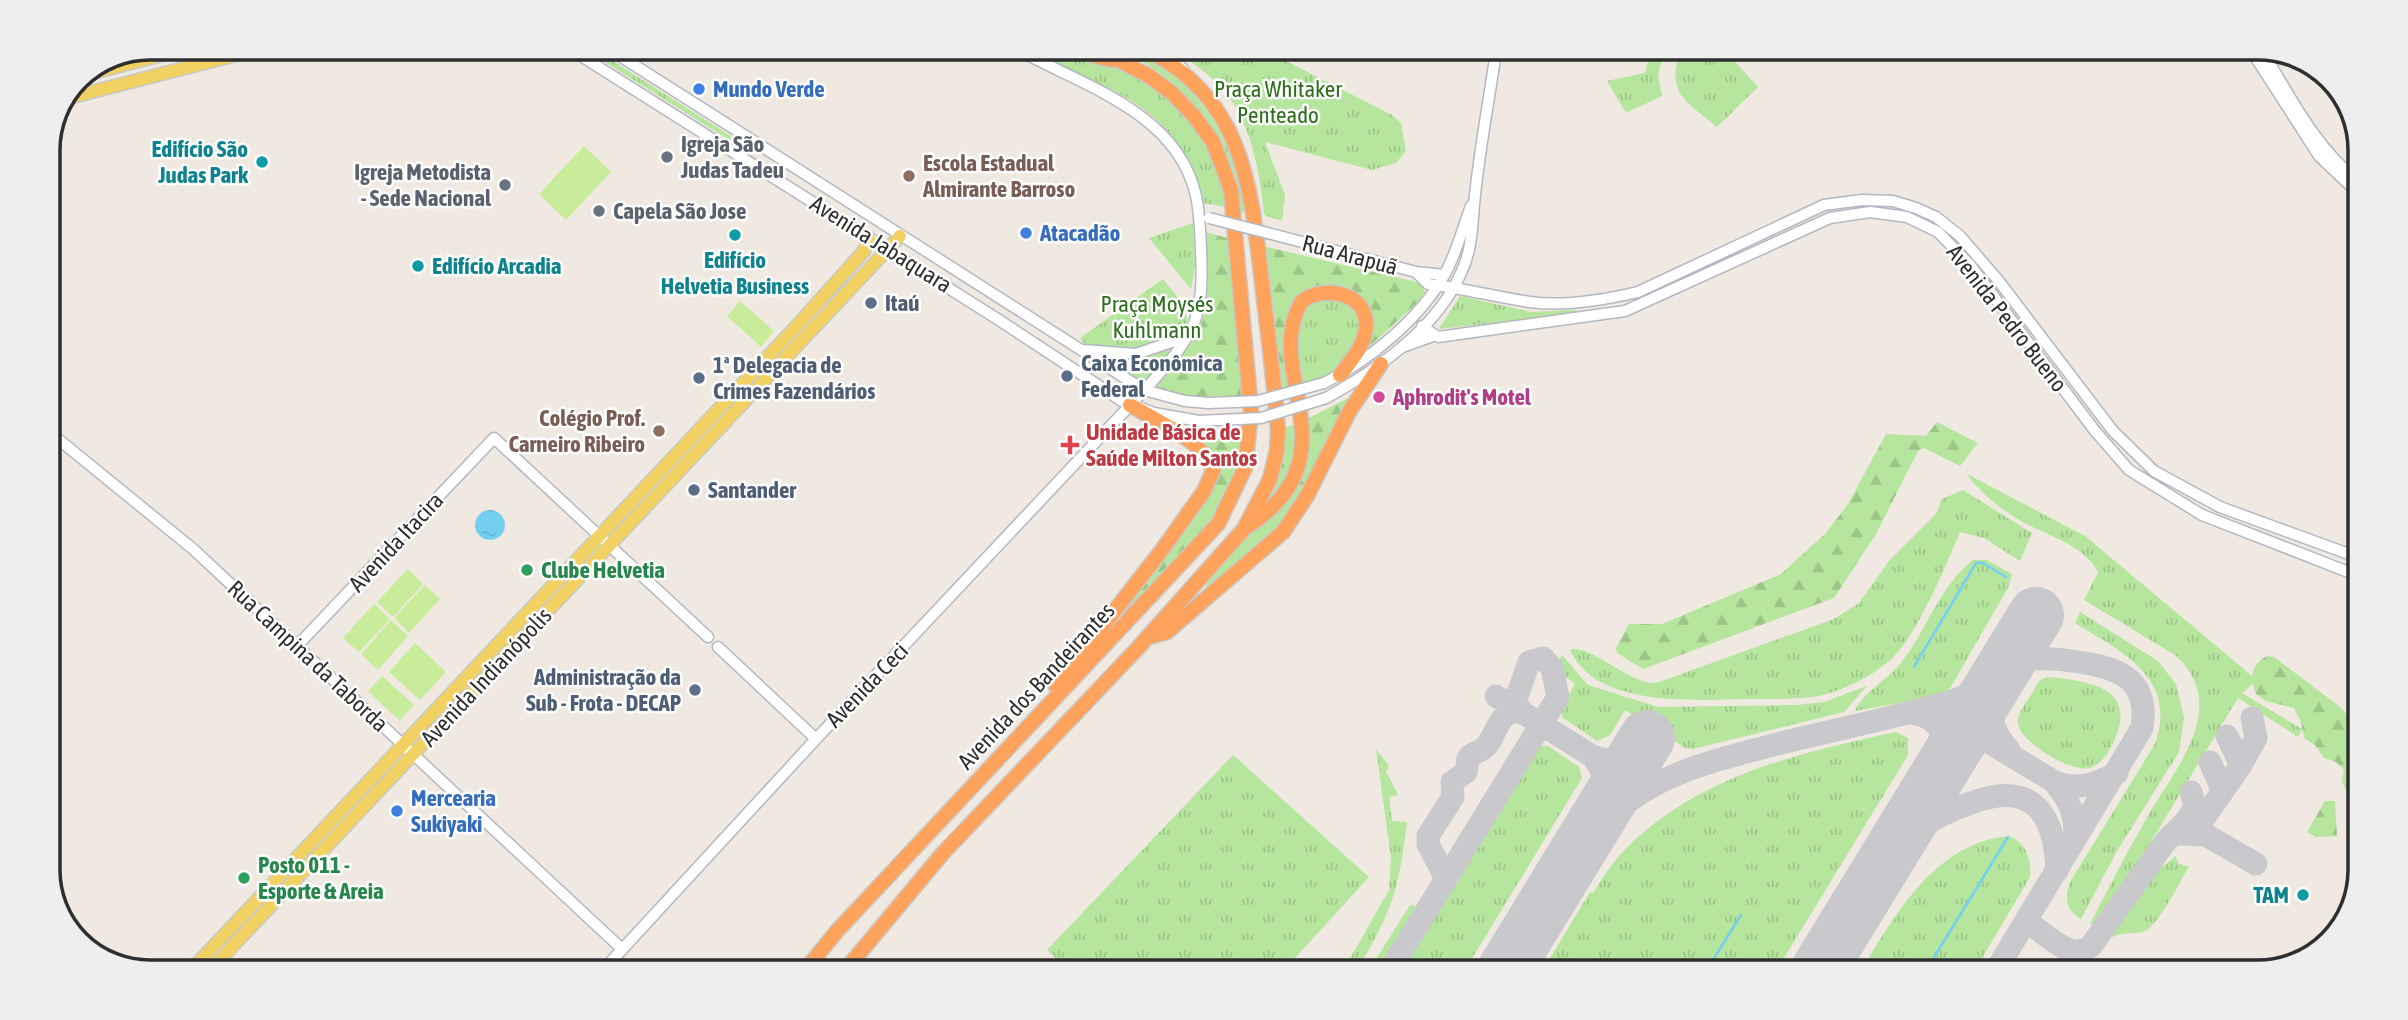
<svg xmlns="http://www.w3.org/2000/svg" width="2408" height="1020" font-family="'Asap Condensed',sans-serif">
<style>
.grass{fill:url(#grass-tufts)}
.forest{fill:url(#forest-firs)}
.pitch{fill:#c9ec9a}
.water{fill:url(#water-ripples)}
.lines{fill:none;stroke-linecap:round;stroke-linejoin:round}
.stream{stroke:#75cff0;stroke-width:2.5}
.taxiway{stroke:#c9c8cc;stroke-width:23}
.runway{stroke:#c9c8cc;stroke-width:56}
.secondary-casing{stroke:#b4b7c1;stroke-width:13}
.primary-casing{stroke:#c9c9c9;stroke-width:15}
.highway-casing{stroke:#c9c9c9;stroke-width:17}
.secondary{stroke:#fff;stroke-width:10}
.primary{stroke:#f2d163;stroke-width:12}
.highway{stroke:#ffa35c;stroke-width:14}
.secondary-bridge-casing{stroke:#b4b7c1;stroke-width:13;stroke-linecap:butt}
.secondary-bridge{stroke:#fff;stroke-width:10}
.shop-dot{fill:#3f7fe0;stroke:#fff;stroke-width:2.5}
.worship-dot{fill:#6b7280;stroke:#fff;stroke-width:2.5}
.culture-dot{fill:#0f9aa8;stroke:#fff;stroke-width:2.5}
.education-dot{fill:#8d6e63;stroke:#fff;stroke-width:2.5}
.service-dot{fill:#5c6f8a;stroke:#fff;stroke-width:2.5}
.hotel-dot{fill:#d1479c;stroke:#fff;stroke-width:2.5}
.health-dot{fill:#e0444e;stroke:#fff;stroke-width:2.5}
.leisure-dot{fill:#2e9e5b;stroke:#fff;stroke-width:2.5}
.labels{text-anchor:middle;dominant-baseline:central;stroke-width:5;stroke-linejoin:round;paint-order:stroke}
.shop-label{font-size:23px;font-weight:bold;fill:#366cbe;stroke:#fff;text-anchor:start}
.park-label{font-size:23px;fill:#2c6e1b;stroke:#fff}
.worship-label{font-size:23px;font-weight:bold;fill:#5b616d;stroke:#fff;text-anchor:start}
.culture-label{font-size:23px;font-weight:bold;fill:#0d838f;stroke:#fff;text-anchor:end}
.education-label{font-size:23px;font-weight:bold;fill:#785e54;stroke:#fff;text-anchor:start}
.street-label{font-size:23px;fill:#2e2e2e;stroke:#fff}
.service-label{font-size:23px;font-weight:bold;fill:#4e5e75;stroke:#fff;text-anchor:start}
.hotel-label{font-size:23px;font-weight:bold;fill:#b23c85;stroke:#fff;text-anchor:start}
.health-label{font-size:23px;font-weight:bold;fill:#be3a42;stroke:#fff;text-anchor:start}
.leisure-label{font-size:23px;font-weight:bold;fill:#27864d;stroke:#fff;text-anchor:start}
.rim{fill:none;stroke:#2e2e2e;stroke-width:3.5}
</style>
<defs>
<pattern id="grass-tufts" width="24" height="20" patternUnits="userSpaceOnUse" patternTransform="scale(1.75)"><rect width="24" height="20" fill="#b6e59e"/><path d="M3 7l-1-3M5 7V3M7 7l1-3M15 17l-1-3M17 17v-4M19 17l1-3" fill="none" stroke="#9dc588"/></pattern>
<pattern id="forest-firs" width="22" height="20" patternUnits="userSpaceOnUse" patternTransform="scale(1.75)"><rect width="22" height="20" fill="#b6e59e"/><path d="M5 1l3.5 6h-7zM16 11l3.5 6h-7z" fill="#9dc588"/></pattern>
<pattern id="water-ripples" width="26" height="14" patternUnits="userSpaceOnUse" patternTransform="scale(1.75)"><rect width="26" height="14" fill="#75cff0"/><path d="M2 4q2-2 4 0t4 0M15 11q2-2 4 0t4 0" fill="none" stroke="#66b2ce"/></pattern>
</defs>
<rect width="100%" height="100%" fill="#efe9e1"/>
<!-- grass -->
<path class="grass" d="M584,49H594L745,145L742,148Z
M1029,50C1098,51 1184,87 1213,154C1220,171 1223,189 1227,207L1202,203C1183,106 1106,89 1029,50Z
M1121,51C1141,51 1153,59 1169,71C1215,108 1237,156 1245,213L1239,211C1230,141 1187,79 1121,51Z
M1179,51H1266L1392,115L1401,123L1406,151L1396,163L1372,170L1265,142L1285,195L1282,221L1264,215C1260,172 1251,120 1221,87C1208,73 1192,64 1179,51Z
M1650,53H1663L1658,76L1662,96L1626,113L1607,81L1645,73Z
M1679,53L1729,55L1758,87L1717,127C1687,102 1667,95 1679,53Z
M1193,223L1195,266L1191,289L1149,238Z
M1163,279C1177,297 1194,311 1184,335L1136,351L1087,347L1080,338Z
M1321,296L1350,304C1366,326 1357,356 1334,372C1325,377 1313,381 1303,385L1296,333L1305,305Z
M1460,296L1531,312L1575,310L1580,314L1439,329Z
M1176,345L1142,384L1096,355Z
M1967,474L2085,536L2257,680L2242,693L2302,729L2298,737L2238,698L2152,840L2142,866L2115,902L2093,925L2090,924C2109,887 2128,850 2149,814C2177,766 2231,705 2175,655L2084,600L2098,572C2085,547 2054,538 2031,526C2009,516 1980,494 1967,474Z
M1963,490L2032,533L2020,561L1984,538L1960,532C1946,565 1916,639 1889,661C1872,676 1846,689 1823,695C1800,700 1773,699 1749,699C1696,700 1596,708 1570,650C1588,642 1628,684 1656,683L1834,619L1859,603L1889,561L1936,514L1942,499Z
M1973,560H1987L2012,574L2008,588L1949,690L1929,698L1855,711C1861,695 1886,680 1899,665C1926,633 1939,586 1973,560Z
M2080,612L2158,661L2176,684L2184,717L2179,752L2117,851L2081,919C2066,910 2064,898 2070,882L2155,744C2178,677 2123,653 2075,623Z
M1562,655L1588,685L1658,707L1797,705L1824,702L1867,686L1844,712L1693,749L1685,748L1663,733L1667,724L1649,713L1644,722L1625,710L1610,735L1597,741L1562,717V708L1575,684L1564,675L1558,662Z
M2048,677C2088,681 2139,687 2114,741C2109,752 2103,763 2090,768C2072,773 2020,743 2018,723C2017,713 2026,703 2031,695C2036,687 2038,678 2048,677Z
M1896,732L1908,738V755L1776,971L1543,970L1590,892L1593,893C1602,880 1610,865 1621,854C1694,776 1796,754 1896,732Z
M1541,746H1548L1579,767L1582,778L1465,970H1398L1534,751Z
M1376,749L1389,766L1386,772L1398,795L1389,797L1392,821L1407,822C1399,889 1392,912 1357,970L1344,969L1389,890L1391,858Z
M1233,755L1369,877L1285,969H1067L1047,950Z
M2008,836C2026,842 2032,859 2030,877L1974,972L1861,971C1895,915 1934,844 2008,836Z
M2176,856L2178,863L2189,867C2181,880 2158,926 2145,931C2134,935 2125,931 2113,937L2110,935L2152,875Z
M1410,905L1416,906L1417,913L1383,970H1369Z"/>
<!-- forest -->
<path class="forest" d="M1206,232L1231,239L1244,396H1187L1156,388C1164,370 1183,357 1193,340C1214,309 1207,267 1206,232Z
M1262,246L1421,283L1425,292L1416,304L1360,355L1365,346L1356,297L1298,298L1293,386L1281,389Z
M1350,397C1327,439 1309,486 1280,525C1262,549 1234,567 1211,586H1205L1246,534L1283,501L1307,419Z
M1937,422L1978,443L1960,466L1924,448L1918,451L1876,534L1834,598L1643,669L1617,653L1616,648L1629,624H1662L1781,574L1826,533L1848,504L1886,434L1926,436Z
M1299,423L1288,477L1264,508L1279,469L1284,428Z
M1198,433L1245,434L1240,466L1214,521L1099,646L1095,643L1214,482L1197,442Z
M2267,656L2274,657L2340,707L2355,724L2354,817L2348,811L2347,792L2342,782L2344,770L2336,762L2324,758L2315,745L2304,738L2301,722L2294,708L2266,701L2256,694C2250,678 2250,665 2267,656Z
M2325,801H2335L2337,836L2316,837L2307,832Z"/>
<!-- pitch -->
<path class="pitch" d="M584,146L611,172L566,220L539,194Z
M740,301L774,331L761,347L727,316Z
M408,569L423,584L393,617L377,602Z
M425,585L440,599L409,633L394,618Z
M374,604L390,619L359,652L343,638Z
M391,620L408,636L378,670L361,654Z
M415,643L446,672L420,700L389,672Z
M382,676L414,705L400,721L368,691Z"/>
<!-- water -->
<path class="water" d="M475 525a15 15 0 1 1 30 0a15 15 0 1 1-30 0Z"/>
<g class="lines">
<!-- stream -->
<path class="stream" d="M1914,667L1976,563H1983L2006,577
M1706,971L1741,915
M1925,972L2008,837"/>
<!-- taxiway -->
<path class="taxiway" d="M1997,689C1988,714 1991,730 2009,750
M1496,696L1592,756
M1923,710L1944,715L2053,781
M1916,714C1945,719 1948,747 1941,771
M2210,762L2223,791L2200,824L2175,834L2206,835L2256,864
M2241,765L2256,738L2252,718
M2223,791L2241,765L2227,736
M1602,812C1607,789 1608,775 1592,756L1629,767
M2073,843C2079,818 2069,799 2053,781C2077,791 2094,785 2117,773
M1881,868C1893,855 1905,841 1919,829C1935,817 1953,809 1971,803C2032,780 2055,813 2057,871
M1444,882L1443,873L1428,844V836L1453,797L1452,782L1466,772L1468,758C1473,752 1478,753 1483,749C1498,738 1496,706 1523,713
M1557,885C1576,857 1594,829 1621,807C1665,771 1720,759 1773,745C1833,730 1895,718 1955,700C1976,693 1988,673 2008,665C2026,657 2053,658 2072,661C2115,667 2150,676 2142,728L1995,972
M2037,929C2053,940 2073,961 2091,946L2166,841L2187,820L2195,807L2191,792
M1390,970L1558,697L1552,668L1543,658L1529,662L1515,702L1523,713"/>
<!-- runway -->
<path class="runway" d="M1505,970L1647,738
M1818,971L2036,615"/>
<defs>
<path id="secondary" d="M570,49L999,320L1122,401L1154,413L1199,421
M609,49L1144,390L1185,401L1208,403
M1165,51L1183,69
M2254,55L2319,156L2360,195
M2265,55C2292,101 2317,149 2360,183
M1283,237L1416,272L1444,275
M1416,272L1428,284C1462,288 1495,297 1530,302C1565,307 1604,300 1638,292L1824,205L1862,200L1893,201L1916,208L1936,217L1960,236L1998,280L2113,431L2154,471L2220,507L2357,557
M1422,326L1438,337L1625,311L1830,218L1870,212L1907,217L1938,232L1970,265L2095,431L2129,470L2202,515L2356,575
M1402,347L1433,336
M1083,350L1136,354L1189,336
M1324,383C1369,361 1422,317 1446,272C1457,251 1463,227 1471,206
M1326,398C1377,370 1437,328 1461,273C1473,249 1472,221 1475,195C1480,147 1489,100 1496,52
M47,430L193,549L622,949
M297,646L494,438L708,637
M718,647L816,739
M606,967L816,739L1151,383C1196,332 1204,318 1201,250C1200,231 1200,210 1195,192C1175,112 1082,85 1018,50"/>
<path id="primary" d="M77,77L192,47
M68,98L263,48
M196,965L793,330L864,251L869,238
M215,965L900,236"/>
<path id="highway" d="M1075,51L1111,60
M1250,525C1356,453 1260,371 1302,301C1328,283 1373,295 1365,333C1362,349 1349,363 1340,375
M1149,637L1167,632L1283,532L1307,496L1349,412L1381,364
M1056,686L1162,550L1204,491L1213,471C1209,444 1153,419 1130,405
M807,968L837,931L1218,524L1245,468L1251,411L1231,190L1213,142L1194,116L1172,93L1149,76L1101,51
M847,968L943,853L1137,649L1244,529L1270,479L1277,450L1278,431C1274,381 1268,332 1262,283C1251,188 1244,100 1149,51"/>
</defs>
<!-- secondary casing -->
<use href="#secondary" class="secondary-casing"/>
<!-- primary casing -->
<use href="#primary" class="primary-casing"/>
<!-- highway casing -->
<use href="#highway" class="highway-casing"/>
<!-- secondary -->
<use href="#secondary" class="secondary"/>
<!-- primary -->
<use href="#primary" class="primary"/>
<!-- highway -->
<use href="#highway" class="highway"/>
<defs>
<path id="secondary-bridge" d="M1209,218L1283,237
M1208,403L1258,401L1324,383
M1199,421L1261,418L1326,398"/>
</defs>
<!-- secondary-bridge casing -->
<use href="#secondary-bridge" class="secondary-bridge-casing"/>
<!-- secondary-bridge -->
<use href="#secondary-bridge" class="secondary-bridge"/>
</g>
<!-- markers -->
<g class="shop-dot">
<circle cx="699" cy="89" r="7"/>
<circle cx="1026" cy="233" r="7"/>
<circle cx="397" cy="811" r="7"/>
</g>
<g class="worship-dot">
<circle cx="667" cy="157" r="7"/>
<circle cx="505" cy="185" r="7"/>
<circle cx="599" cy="211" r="7"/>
</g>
<g class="culture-dot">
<circle cx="262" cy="162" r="7"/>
<circle cx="735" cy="235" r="7"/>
<circle cx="418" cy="266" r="7"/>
<circle cx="2303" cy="895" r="7"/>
</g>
<g class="education-dot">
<circle cx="909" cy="176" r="7"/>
<circle cx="659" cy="431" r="7"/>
</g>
<g class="service-dot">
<circle cx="871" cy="303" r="7"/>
<circle cx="1067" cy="376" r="7"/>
<circle cx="699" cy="378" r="7"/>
<circle cx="694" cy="490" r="7"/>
<circle cx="695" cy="690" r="7"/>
</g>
<circle class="hotel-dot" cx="1379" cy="397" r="7"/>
<path class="health-dot" d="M1066.5 434.5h7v7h7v7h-7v7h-7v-7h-7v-7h7z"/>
<g class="leisure-dot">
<circle cx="527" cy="570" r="7"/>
<circle cx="244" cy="878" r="7"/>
</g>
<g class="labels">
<!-- shop labels -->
<g class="shop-label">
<text x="713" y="89">Mundo Verde</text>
<text x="1040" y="233">Atacadão</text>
<text x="411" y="798">Mercearia<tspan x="411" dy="26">Sukiyaki</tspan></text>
</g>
<!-- park labels -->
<g class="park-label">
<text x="1278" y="89">Praça Whitaker<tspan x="1278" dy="26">Penteado</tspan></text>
<text x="1157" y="304">Praça Moysés<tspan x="1157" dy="26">Kuhlmann</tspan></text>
</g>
<!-- worship labels -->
<g class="worship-label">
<text x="681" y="144">Igreja São<tspan x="681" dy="26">Judas Tadeu</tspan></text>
<text x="491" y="172" text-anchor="end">Igreja Metodista<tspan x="491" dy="26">- Sede Nacional</tspan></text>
<text x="613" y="211">Capela São Jose</text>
</g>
<!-- culture labels -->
<g class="culture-label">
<text x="248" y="149">Edifício São<tspan x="248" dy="26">Judas Park</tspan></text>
<text x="735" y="260" text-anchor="middle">Edifício<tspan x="735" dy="26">Helvetia Business</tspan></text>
<text x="432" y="266" text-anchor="start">Edifício Arcadia</text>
<text x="2289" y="895">TAM</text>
</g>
<!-- education labels -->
<g class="education-label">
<text x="923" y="163">Escola Estadual<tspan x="923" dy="26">Almirante Barroso</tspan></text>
<text x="645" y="418" text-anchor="end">Colégio Prof.<tspan x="645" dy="26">Carneiro Ribeiro</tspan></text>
</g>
<!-- street labels -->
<g class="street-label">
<text transform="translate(881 244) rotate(32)">Avenida Jabaquara</text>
<text transform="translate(1350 255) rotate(15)">Rua Arapuã</text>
<text transform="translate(2007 318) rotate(52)">Avenida Pedro Bueno</text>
<text transform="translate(396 542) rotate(-47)">Avenida Itacira</text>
<text transform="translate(308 656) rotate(43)">Rua Campina da Taborda</text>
<text transform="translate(486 677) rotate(-47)">Avenida Indianópolis</text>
<text transform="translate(867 685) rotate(-46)">Avenida Ceci</text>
<text transform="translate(1036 686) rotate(-47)">Avenida dos Bandeirantes</text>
</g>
<!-- service labels -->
<g class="service-label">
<text x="885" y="303">Itaú</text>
<text x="1081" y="363">Caixa Econômica<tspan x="1081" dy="26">Federal</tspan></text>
<text x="713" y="365">1ª Delegacia de<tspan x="713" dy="26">Crimes Fazendários</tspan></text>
<text x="708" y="490">Santander</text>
<text x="681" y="677" text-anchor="end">Administração da<tspan x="681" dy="26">Sub - Frota - DECAP</tspan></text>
</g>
<!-- hotel labels -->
<g class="hotel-label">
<text x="1393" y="397">Aphrodit's Motel</text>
</g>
<!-- health labels -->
<g class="health-label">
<text x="1086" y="432">Unidade Básica de<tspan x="1086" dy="26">Saúde Milton Santos</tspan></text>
</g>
<!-- leisure labels -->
<g class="leisure-label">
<text x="541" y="570">Clube Helvetia</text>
<text x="258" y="865">Posto 011 -<tspan x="258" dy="26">Esporte &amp; Areia</tspan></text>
</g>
</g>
<!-- crop -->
<path d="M0 0H2408V1020H0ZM150 60H2258A90 90 0 0 1 2348 150V870A90 90 0 0 1 2258 960H150A90 90 0 0 1 60 870V150A90 90 0 0 1 150 60Z" fill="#eee" fill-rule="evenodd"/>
<path class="rim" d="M150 60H2258A90 90 0 0 1 2348 150V870A90 90 0 0 1 2258 960H150A90 90 0 0 1 60 870V150A90 90 0 0 1 150 60Z"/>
</svg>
